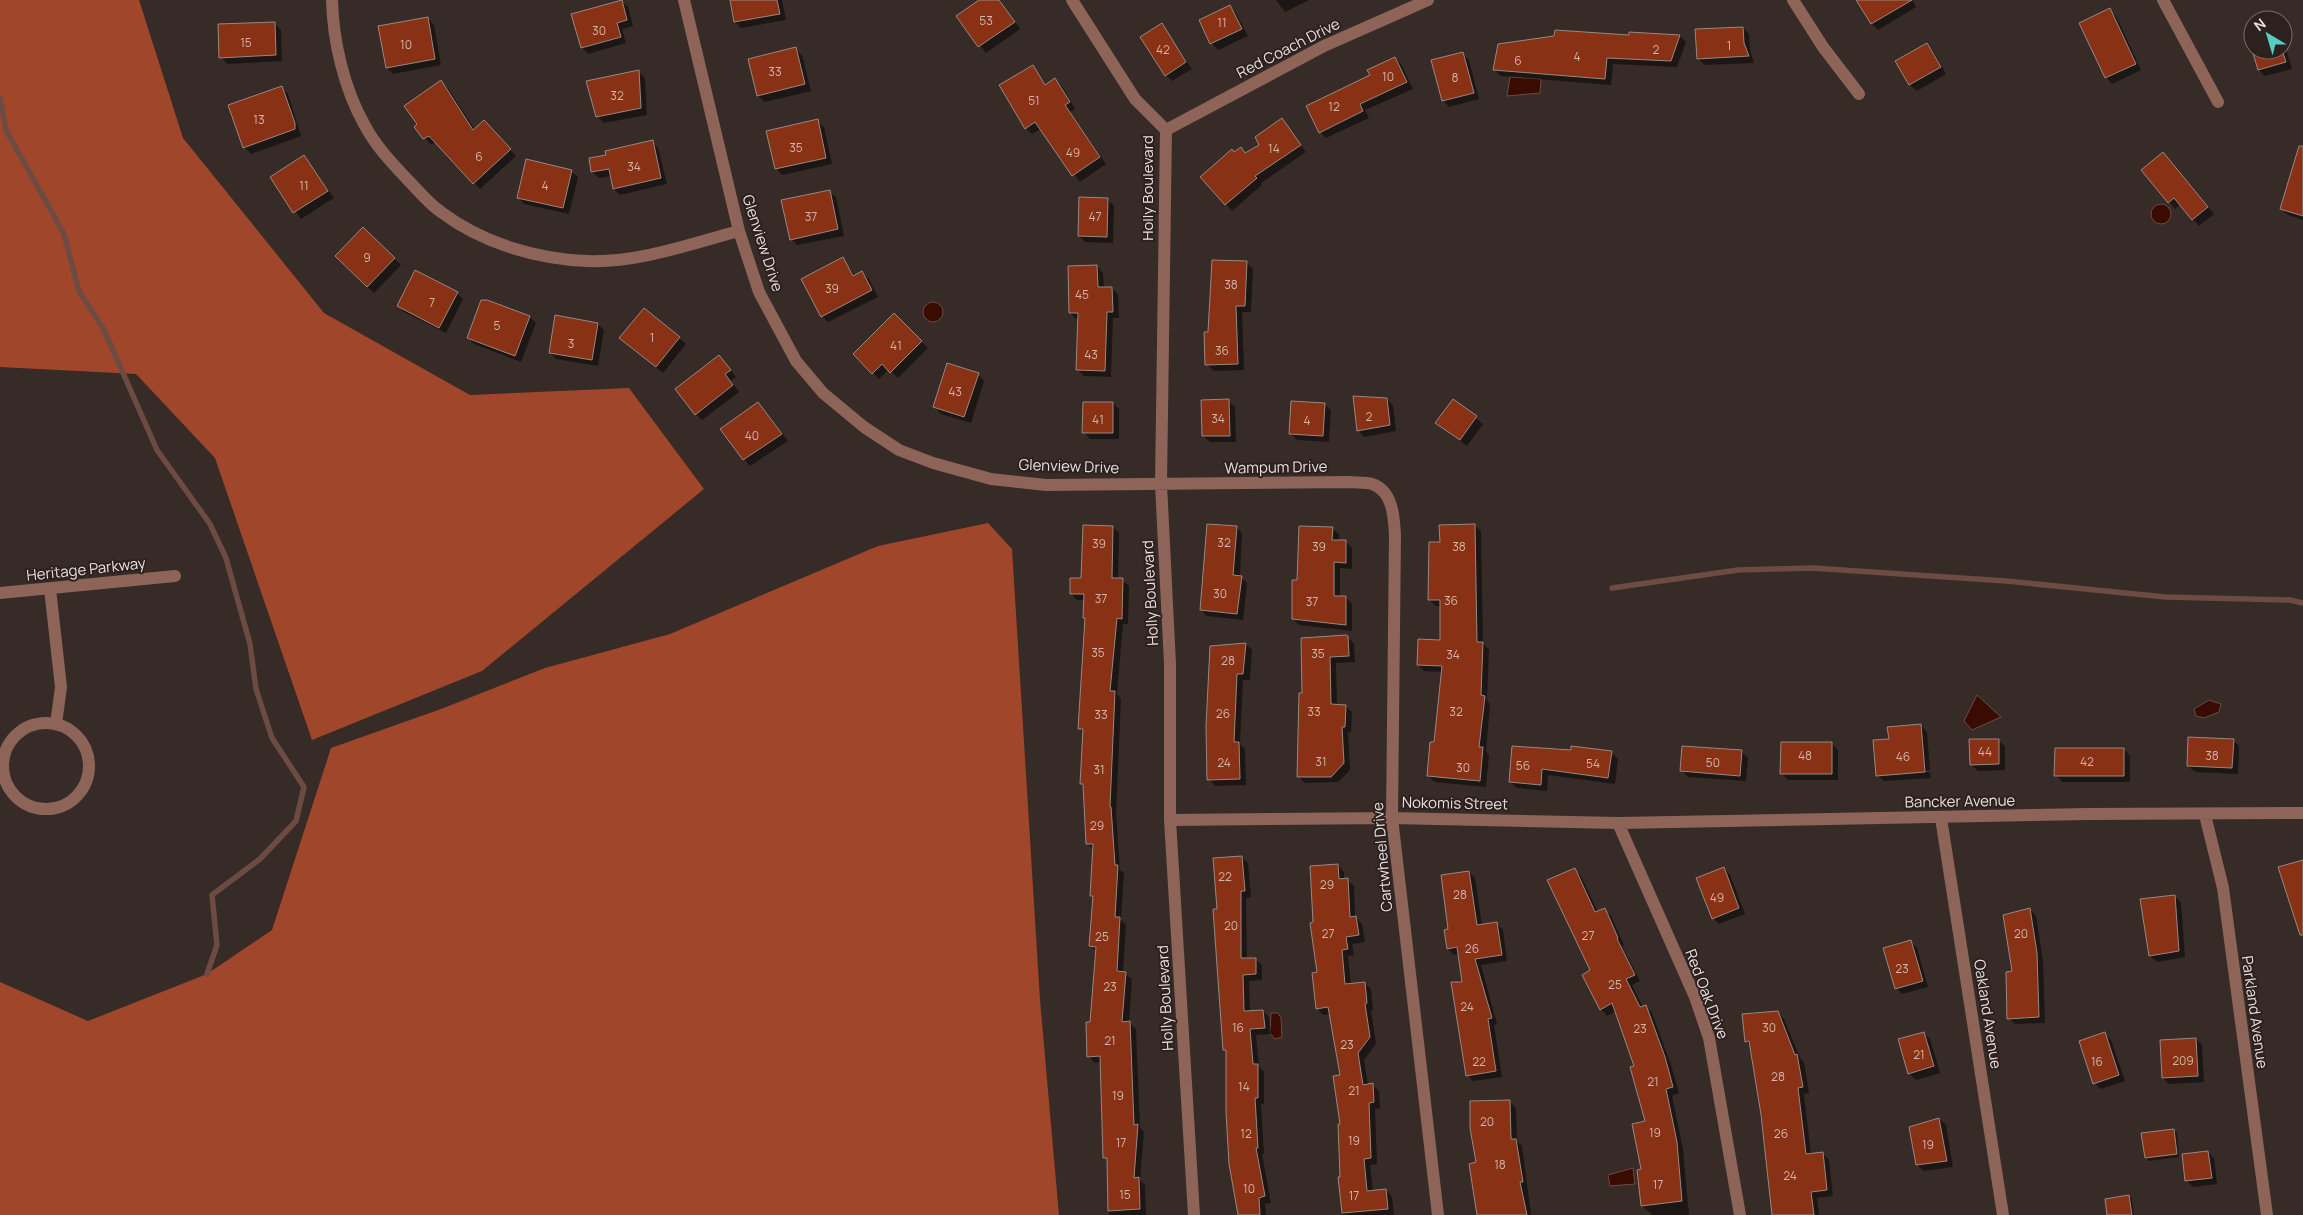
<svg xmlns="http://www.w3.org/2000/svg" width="2303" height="1215" font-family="Manrope,sans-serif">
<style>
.forest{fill:#a0462b}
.water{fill:#390b01;stroke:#6d4b43}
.shadow{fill:#0007}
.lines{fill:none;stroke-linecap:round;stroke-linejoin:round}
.stream{stroke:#6d4b43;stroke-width:5.5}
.building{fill:#893115;stroke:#968884}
.minor{stroke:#8d6457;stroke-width:12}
.labels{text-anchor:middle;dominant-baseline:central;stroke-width:4;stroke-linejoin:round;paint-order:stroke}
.number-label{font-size:12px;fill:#d0b4ab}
.street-label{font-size:15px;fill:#e7dfdd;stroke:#2c211e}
</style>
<rect width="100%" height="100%" fill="#362b27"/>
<!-- forest -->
<path class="forest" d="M0,0H139L183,138L324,313L470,395L629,388L704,489L482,671L312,740L215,458L136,374L0,367Z
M988,523L1012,549L1040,1000L1059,1215H0V982L88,1021L207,974L272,930L331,748L441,709L545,668L670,634L878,546Z"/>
<!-- water -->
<path class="water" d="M1510,77L1541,79L1540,93L1507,96Z
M2151 214a10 10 0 1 1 20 0a10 10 0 1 1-20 0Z
M923 312a10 10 0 1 1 20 0a10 10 0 1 1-20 0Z
M1977,695L2001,717L1972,730L1964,721Z
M2209,700L2221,704L2219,712L2204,718L2196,716L2194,709Z
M1271,1013H1278L1281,1018L1282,1037L1275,1039L1270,1033Z
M1633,1168L1635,1184L1610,1186L1608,1175Z"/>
<!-- shadow -->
<path class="shadow" d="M731,0H782L786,20L741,28L735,22Z
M981,0H1000L1020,29L986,53L958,16Z
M1276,0H1309L1285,12Z
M1858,0H1912L1916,7L1878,30L1872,24Z
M621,1L628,7L633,26L622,29L626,43L588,54L582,47Z
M1230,7L1236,13L1248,36L1218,50L1212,43L1201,21Z
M2110,10L2116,16L2141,70L2112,84L2106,77Z
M428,18L434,25L441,65L393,74L387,68Z
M274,23L281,30L282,61L227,64L221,57Z
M1161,25L1192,69L1172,81L1166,75Z
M1743,28L1749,34L1750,50L1754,63L1705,65L1698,59Z
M1630,33L1680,36L1686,42L1677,67L1613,64L1611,85L1501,76L1494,70L1630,36Z
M2253,37V50L2250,38Z
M2283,39L2292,69L2265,76L2259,70L2253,50H2283Z
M1926,45L1933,51L1946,74L1917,91L1910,85L1897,62Z
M795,49L802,55L811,91L765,102L758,96L749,60Z
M1463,54L1469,60L1479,99L1449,107L1443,100Z
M1395,58L1401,64L1413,89L1365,110L1369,118L1326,138L1320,132L1371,75Z
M1033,67L1046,85L1055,80L1062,86L1075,109L1070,112L1106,164L1080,182L1041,129L1032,134L1026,128Z
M638,71L645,78L647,115L604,123L597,116Z
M441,82L448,88L475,130L491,128L516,156L480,189L436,142L431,145L416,127Z
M281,87L288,94L301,136L251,154L244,147Z
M1282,120L1306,152L1261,183L1262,185L1232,211L1202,177L1241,148L1246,154L1261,145Z
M817,121L824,127L832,164L782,175L776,168Z
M652,141L658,148L667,184L620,195L614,189L611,176L599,178L592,171L607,156Z
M2303,153V220L2288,215L2282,209Z
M303,156L334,198L301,219L272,177Z
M2169,160L2214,214L2199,226L2180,204L2175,209L2169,202Z
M571,171L578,177L569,214L524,204L518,197Z
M829,191L836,197L844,236L797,245L791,239Z
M1108,200L1114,206L1113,243L1085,242L1079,236Z
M363,229L401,265L374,293L336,256Z
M843,259L855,276L862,273L869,279L878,297L828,322L822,316Z
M1246,262L1253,269L1251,312H1242L1244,370L1213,371L1207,364L1209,333Z
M1097,266L1103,273L1104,288H1112L1118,294L1119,318H1113L1111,377L1084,376L1077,369L1079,319H1076L1070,313Z
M457,293L463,299L446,333L404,312L398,305Z
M487,301L530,317L536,323L521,362L474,344L468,338Z
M894,315L928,348L898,378L889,369L879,379L855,354Z
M556,317L598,324L604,330L598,366L556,359L550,353Z
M679,338L686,344L663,373L628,344Z
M725,363L736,377L731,381L739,392L702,420L696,414Z
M978,374L984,381L971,423L941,414L935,407Z
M1387,399L1393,406L1396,431L1364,437L1358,430Z
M1453,400L1483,424L1467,446L1437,423Z
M1228,401L1235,407L1236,442H1210L1203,436Z
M1113,403L1119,409V439H1090L1084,432Z
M1324,404L1331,410L1329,442L1297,440L1291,434Z
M764,410L788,441L750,466L744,459Z
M1474,525L1481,531L1483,643L1489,650L1487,700L1490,704L1486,751L1489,755L1486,787L1435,782L1428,776L1435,744L1443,672L1424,671L1418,665L1441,641V606H1436L1429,600L1441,543Z
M1113,527L1119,533L1118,580H1122L1129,586L1128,624H1123L1117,694L1121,699L1116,813L1120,870L1124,873L1121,920L1126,925L1123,973L1132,979L1129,1023L1136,1029L1140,1128L1144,1132L1140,1180L1145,1185L1146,1215H1109L1108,1161L1105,1157L1101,1062L1095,1063L1088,1056L1097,952L1091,946L1094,897L1092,895L1094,850L1087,843L1084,787L1081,784L1084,733L1079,728L1086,619L1084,617L1085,600H1077L1071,594L1083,579Z
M1236,527L1242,533L1240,577L1247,583L1243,620L1207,616L1201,610Z
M1332,528L1339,534V541L1346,542L1352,548V569L1340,568V597H1346L1352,604V631L1299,625L1293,619Z
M1348,637L1354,644L1355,662L1336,663L1337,705L1345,706L1352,712L1351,733L1348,732L1350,770L1338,782L1305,783L1299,777L1303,694L1302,639Z
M1246,644L1252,650L1250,680H1243L1240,744L1245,749L1246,785L1215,786L1209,779L1207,726Z
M1921,725L1927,732L1930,770L1881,774V776L1930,772L1931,778L1884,781L1877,775L1890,740Z
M1999,740L2005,747V770L1978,771L1971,765Z
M2233,740L2239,746L2238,774L2195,772L2188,766Z
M1831,743L1838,750V780H1788L1782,774Z
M1513,747L1612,753L1618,759L1615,784L1548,775L1547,791L1517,788L1510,782Z
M2124,749L2130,756V782H2062L2056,775Z
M1741,751L1748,758L1746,781L1688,777L1682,771Z
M1242,857L1248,863L1251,897L1246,898L1247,959H1255L1262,965V980L1249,981L1250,1012L1263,1011L1269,1017L1271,1034L1256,1035L1259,1066L1264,1072V1104H1261L1264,1154H1262L1271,1203L1265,1204L1266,1215H1239L1227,1052L1225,1050L1218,910Z
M1338,865L1344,872V880H1347L1354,886L1355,917L1362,924L1365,942L1352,944L1354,955L1348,956L1351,984L1365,983L1371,989L1373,1010H1371L1376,1044L1364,1060L1368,1085H1373L1379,1091L1380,1108L1375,1109L1377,1164L1370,1165L1373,1191L1386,1190L1392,1197L1394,1215H1343L1340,1178H1342L1341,1076L1330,1014L1323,1015L1317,1008L1319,973L1314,923Z
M1724,868L1730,875L1745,914L1719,924L1713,918Z
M1574,869L1581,876L1598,912L1604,909L1611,916L1624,945L1622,946L1640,981L1632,985L1643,1007L1645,1006L1652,1013L1671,1065L1679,1093L1672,1096L1683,1149L1689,1215H1651V1212H1649L1642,1206L1647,1121L1636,1067L1616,1011L1607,1016L1601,1009L1591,971Z
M1469,872L1475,878L1482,926L1496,923L1503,930L1507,961L1481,965L1497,1024L1494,1025L1502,1077L1473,1081L1467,1075L1464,983L1459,954L1454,955L1448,949L1450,930Z
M2174,896L2181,902L2185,957L2157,962L2150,956Z
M2030,909L2036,916L2043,961L2045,1023L2015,1024L2009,1018L2013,973Z
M1911,942L1917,948L1928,987L1902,994L1896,988Z
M1778,1012L1784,1019L1800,1058L1804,1062L1809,1093L1804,1094L1811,1155L1823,1154L1829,1160L1833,1196L1817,1198L1819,1215H1775L1750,1046L1746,1041Z
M1924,1033L1930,1039L1940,1073L1916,1080L1909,1073Z
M2104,1034L2111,1040L2125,1081L2101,1089L2094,1083Z
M2196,1039L2202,1045L2204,1082L2169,1084L2163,1078Z
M1509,1101L1516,1108L1517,1141L1522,1146L1531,1215H1477L1470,1165L1477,1163Z
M1939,1119L1946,1125L1953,1167L1924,1171L1917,1165L1911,1128Z
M2174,1130L2177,1133L2179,1157L2149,1161L2146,1158Z
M2208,1152L2214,1158L2217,1184L2193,1187L2186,1180Z
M2129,1196L2132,1199L2134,1215H2108Z"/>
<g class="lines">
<!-- stream -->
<path class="stream" d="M0,98L6,130L64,234L79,291L104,330L157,450L210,524L226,558L250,644L256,689L272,738L304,787L296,821L260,859L212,895L217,945L207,974
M1612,588L1738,570L1812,568L2006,581L2165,597L2290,600L2303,603"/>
</g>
<!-- building -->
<path class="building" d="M622,0L627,20L617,23L621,37L581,48L571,14Z
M730,0H777L780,14L734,22Z
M979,0H999L1015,22L978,47L956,16Z
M1856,0H1912L1871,24Z
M1230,5L1242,29L1210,44L1199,20Z
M2110,8L2136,64L2105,78L2079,23Z
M428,17L435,59L386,68L378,26Z
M275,22L276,55L219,58L218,24Z
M1162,23L1186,62L1165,76L1140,37Z
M1743,27L1744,43L1749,56L1697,59L1695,29Z
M1555,30L1629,35V32L1680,35L1671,61L1607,58L1605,79L1493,70L1498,44L1554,36Z
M1927,43L1941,67L1909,85L1895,61Z
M796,47L805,84L757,96L748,59Z
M2252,50H2282L2286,62L2258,70Z
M1463,52L1474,93L1442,101L1431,60Z
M1395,57L1407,82L1360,104L1363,111L1319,133L1306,106L1370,75L1367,70Z
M1033,65L1045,85L1055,78L1070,102L1065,105L1100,157L1072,176L1035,122L1025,129L999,85Z
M639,70L641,108L596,117L586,81Z
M441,80L473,130L484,120L511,149L473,184L429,136L423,139L414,127L417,124L404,106Z
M282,86L295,123V129L243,148L228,105Z
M1282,118L1301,145L1255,176L1257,178L1225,205L1200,177L1232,149L1234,152L1241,147L1245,153L1259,145L1255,137Z
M818,119L826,158L775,169L766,131Z
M653,140L661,178L613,189L609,169L591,172L589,158L606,155L605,151Z
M2299,146H2303V216L2280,209Z
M2163,152L2208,207L2192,220L2174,198L2168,203L2141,170Z
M304,155L328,191L293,213L270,177Z
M526,159L572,170L563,208L517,198Z
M830,190L838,229L790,240L781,200Z
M1079,197L1108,198L1107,237L1078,236Z
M363,227L395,258L367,287L335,256Z
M843,257L853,276L862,271L872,290L821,317L801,279Z
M1212,260L1247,261L1245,306H1236L1238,364L1205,365L1204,332H1208Z
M1097,265L1098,287H1112L1113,312H1107L1105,371L1076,370L1078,313H1069L1068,266Z
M415,270L458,292L439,328L397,306Z
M481,300H487L530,316L515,356L467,338Z
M644,308L680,337L656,367L619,338Z
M894,313L922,341L890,373L882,364L872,374L853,354Z
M555,315L598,323L592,360L549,353Z
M719,355L731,370L725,374L733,385L695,415L675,389Z
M947,363L979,373L964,417L933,407Z
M1353,396L1387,398L1390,425L1357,431Z
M1229,399L1230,436H1202L1201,400Z
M1453,399L1477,416L1460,440L1435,423Z
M1291,401L1325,403L1323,436L1289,434Z
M758,402L782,434L743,460L720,429Z
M1083,402H1113V433H1082Z
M1207,524L1237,526L1233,575L1242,576L1237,614L1200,610Z
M1475,524L1477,642H1483L1481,695L1485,696L1479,747H1483L1480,781L1427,776L1430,742H1434L1442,666L1417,665L1418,639L1440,640V600H1428L1429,542H1440L1439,525Z
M1083,525L1113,526L1112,578H1123L1122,619L1117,618L1110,691H1115L1110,807H1111L1115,865H1118L1115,917H1120L1117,971L1126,972L1122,1022L1130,1021L1134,1125L1138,1124L1134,1178L1139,1177L1140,1209L1108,1211L1107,1158H1103L1100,1056L1087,1057L1086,1022H1090L1096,947L1089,946L1093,896H1090L1093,844H1086L1083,784H1080L1083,729H1078L1085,618H1083L1084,594H1070V578H1081Z
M1299,526L1333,527L1332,540H1346V563L1334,562V596H1346V625L1292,619V580H1297Z
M1346,635L1348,636L1349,656L1330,657L1331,704L1346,705L1345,727H1342L1344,763L1331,777H1297L1299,693H1302L1301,638Z
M1246,643L1243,674H1237L1234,742H1239L1240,779L1207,780L1206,726L1210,646Z
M1921,724L1925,772L1876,776L1873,740L1889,739L1887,727Z
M2188,737L2234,739L2232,768L2187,766Z
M1969,739H1999V764L1970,765Z
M1781,742H1832V774H1780Z
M1512,746L1571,750V746L1612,751L1608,778L1542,769L1541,785L1509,782Z
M1682,746L1742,750L1740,776L1680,771Z
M2055,748H2124V776H2054Z
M1242,856L1245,891H1241V958H1256V974L1243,975L1244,1011L1263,1010L1265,1028L1250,1029L1253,1064H1258V1098H1255L1258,1148H1256L1265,1196L1259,1198L1260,1215H1238L1229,1164L1226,1112V1050H1223L1213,909H1217L1213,858Z
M2303,860V935H2300L2278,867Z
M1338,864L1339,879L1348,878L1350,917L1356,916L1359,935L1346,937L1348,949L1342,950L1345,984L1365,982L1367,1003L1365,1004L1370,1037L1358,1053L1363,1085L1373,1083L1374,1102L1369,1103L1371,1158L1364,1159L1367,1191L1386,1189L1388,1209L1342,1213L1338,1177H1340L1338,1124H1340L1333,1076L1340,1075L1328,1007L1316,1009L1312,973L1317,972L1310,923L1313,922L1310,866Z
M1724,867L1739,908L1712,919L1696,878Z
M1575,868L1595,912L1605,908L1618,938L1617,939L1635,975L1626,979L1640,1007L1646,1005L1665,1057L1673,1087L1666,1089L1677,1142L1682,1201L1641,1206L1637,1170L1641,1169L1632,1124L1645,1121L1630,1067L1634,1066L1612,1003L1600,1010L1582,975L1590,970L1547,880Z
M1469,871L1477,925L1497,922L1502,955L1475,959L1492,1018L1488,1019L1496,1071L1466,1076L1451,982H1462L1457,947L1447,949L1444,930L1448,929L1441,875Z
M2175,895L2179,951L2149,956L2140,899Z
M2030,908L2037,953L2039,1017L2007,1019L2006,972L2012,971L2003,915Z
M1911,940L1923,981L1895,989L1883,948Z
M1778,1011L1795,1055L1797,1054L1803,1087L1798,1088L1806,1154L1823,1152L1827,1190L1811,1192L1814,1215H1772L1761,1115L1749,1041L1745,1042L1742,1014Z
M1924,1032L1934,1066L1908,1074L1898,1039Z
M2105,1032L2119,1075L2093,1084L2079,1041Z
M2196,1038L2198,1076L2162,1078L2160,1040Z
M1510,1100L1511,1139H1516L1523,1182H1520L1527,1215H1477L1469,1164L1476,1162L1470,1128V1101Z
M1939,1118L1947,1161L1916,1165L1909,1127Z
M2174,1129L2177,1154L2145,1158L2141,1133Z
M2208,1151L2212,1178L2185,1181L2182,1154Z
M2129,1195L2132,1215H2107L2105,1199Z"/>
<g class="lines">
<!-- minor -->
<path class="minor" d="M332,0C333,41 344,88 364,124C375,145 390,161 406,178C417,189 428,203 441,212C482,243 536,259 587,261C638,263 690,244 739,231
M684,0L739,231L759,292L796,361L823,393L864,427L899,450L933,463L991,479L1046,485L1348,482C1356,483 1365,482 1372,484C1393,491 1394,517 1395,535L1392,818L1438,1215
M1072,0L1135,99L1166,130L1161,484L1170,664V820L1194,1215
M1793,0L1823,47L1859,94
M2163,0L2218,102
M1166,130L1324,46L1428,0
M50,589L61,687L56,724
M0,593L175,576
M3 766a43 43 0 1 1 86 0a43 43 0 1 1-86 0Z
M2205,815L2223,888L2267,1215
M1941,818L2003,1215
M1170,820L1392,818L1618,823L2088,814L2303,813
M1618,823L1695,997L1709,1038L1740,1215"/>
</g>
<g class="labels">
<!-- number labels -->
<g class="number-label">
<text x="986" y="20">53</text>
<text x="1222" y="22">11</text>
<text x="599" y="30">30</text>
<text x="246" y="42">15</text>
<text x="406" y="44">10</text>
<text x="1729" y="45">1</text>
<text x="1163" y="49">42</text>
<text x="1656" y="49">2</text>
<text x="1577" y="56">4</text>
<text x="1518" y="60">6</text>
<text x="775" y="71">33</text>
<text x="1388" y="76">10</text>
<text x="1455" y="77">8</text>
<text x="617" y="95">32</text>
<text x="1034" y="100">51</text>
<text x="1334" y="106">12</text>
<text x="259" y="119">13</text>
<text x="796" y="147">35</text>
<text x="1274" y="148">14</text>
<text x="1073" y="152">49</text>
<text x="479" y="156">6</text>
<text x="634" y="166">34</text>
<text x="304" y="185">11</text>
<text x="545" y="185">4</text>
<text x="811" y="216">37</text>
<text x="1095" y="216">47</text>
<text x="367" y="257">9</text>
<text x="1231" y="284">38</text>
<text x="832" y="288">39</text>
<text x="1082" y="294">45</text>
<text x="432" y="302">7</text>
<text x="497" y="325">5</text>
<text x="652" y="337">1</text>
<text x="571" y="343">3</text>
<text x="896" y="345">41</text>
<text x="1222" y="350">36</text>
<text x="1091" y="354">43</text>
<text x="955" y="391">43</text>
<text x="1369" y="416">2</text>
<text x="1218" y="418">34</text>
<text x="1098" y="419">41</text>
<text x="1307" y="420">4</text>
<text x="752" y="435">40</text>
<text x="1224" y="542">32</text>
<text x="1099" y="543">39</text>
<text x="1319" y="546">39</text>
<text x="1459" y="546">38</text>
<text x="1220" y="593">30</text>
<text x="1101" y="598">37</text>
<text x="1451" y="600">36</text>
<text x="1312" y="601">37</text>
<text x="1098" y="652">35</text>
<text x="1318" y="653">35</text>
<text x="1453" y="654">34</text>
<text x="1228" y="660">28</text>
<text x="1314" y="711">33</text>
<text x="1456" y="711">32</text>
<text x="1223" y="713">26</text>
<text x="1101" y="714">33</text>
<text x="1985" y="751">44</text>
<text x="1805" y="755">48</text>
<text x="2212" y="755">38</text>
<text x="1903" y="756">46</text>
<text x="1321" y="761">31</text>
<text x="2087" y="761">42</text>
<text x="1224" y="762">24</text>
<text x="1713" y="762">50</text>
<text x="1593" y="763">54</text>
<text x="1523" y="765">56</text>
<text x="1463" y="767">30</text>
<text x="1099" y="769">31</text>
<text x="1097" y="825">29</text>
<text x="1225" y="876">22</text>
<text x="1327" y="884">29</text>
<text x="1460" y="894">28</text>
<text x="1717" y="897">49</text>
<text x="1231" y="925">20</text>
<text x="1328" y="933">27</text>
<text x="2021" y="933">20</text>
<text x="1588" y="935">27</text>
<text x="1102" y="936">25</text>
<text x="1472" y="948">26</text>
<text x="1902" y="968">23</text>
<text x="1615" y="984">25</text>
<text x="1110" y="986">23</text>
<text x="1467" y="1006">24</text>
<text x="1238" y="1027">16</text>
<text x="1769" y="1027">30</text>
<text x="1640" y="1028">23</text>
<text x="1110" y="1040">21</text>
<text x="1347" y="1044">23</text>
<text x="1919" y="1054">21</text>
<text x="2183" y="1060">209</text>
<text x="1479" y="1061">22</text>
<text x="2097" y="1061">16</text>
<text x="1778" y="1076">28</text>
<text x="1653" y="1081">21</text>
<text x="1244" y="1086">14</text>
<text x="1354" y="1090">21</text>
<text x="1118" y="1095">19</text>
<text x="1487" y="1121">20</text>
<text x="1655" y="1132">19</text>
<text x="1246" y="1133">12</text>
<text x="1781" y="1133">26</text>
<text x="1354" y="1140">19</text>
<text x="1121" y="1142">17</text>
<text x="1928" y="1144">19</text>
<text x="1500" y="1164">18</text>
<text x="1790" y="1175">24</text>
<text x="1658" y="1184">17</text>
<text x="1249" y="1188">10</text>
<text x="1125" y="1194">15</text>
<text x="1354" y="1195">17</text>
</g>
<!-- street labels -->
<g class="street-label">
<text transform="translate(1288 48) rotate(-27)">Red Coach Drive</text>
<text transform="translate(1147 188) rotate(-90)">Holly Boulevard</text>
<text transform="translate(763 243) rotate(72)">Glenview Drive</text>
<text transform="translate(1069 466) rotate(2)">Glenview Drive</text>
<text transform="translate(1276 467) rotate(-1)">Wampum Drive</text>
<text transform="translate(86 569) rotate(-6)">Heritage Parkway</text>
<text transform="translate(1150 593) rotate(-93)">Holly Boulevard</text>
<text transform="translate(1960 801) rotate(-1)">Bancker Avenue</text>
<text transform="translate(1455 803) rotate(1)">Nokomis Street</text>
<text transform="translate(1382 857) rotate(-95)">Cartwheel Drive</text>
<text transform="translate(1707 994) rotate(69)">Red Oak Drive</text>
<text transform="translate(1165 998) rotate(-93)">Holly Boulevard</text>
<text transform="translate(2255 1012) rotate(82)">Parkland Avenue</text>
<text transform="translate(1988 1014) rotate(81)">Oakland Avenue</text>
</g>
</g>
<!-- north arrow -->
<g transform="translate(2268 35) rotate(322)"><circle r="24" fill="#2c211e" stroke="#776d6a"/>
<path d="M0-4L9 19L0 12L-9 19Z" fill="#56cec3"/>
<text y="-8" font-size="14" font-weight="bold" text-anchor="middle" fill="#e7dfdd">N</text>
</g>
</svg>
